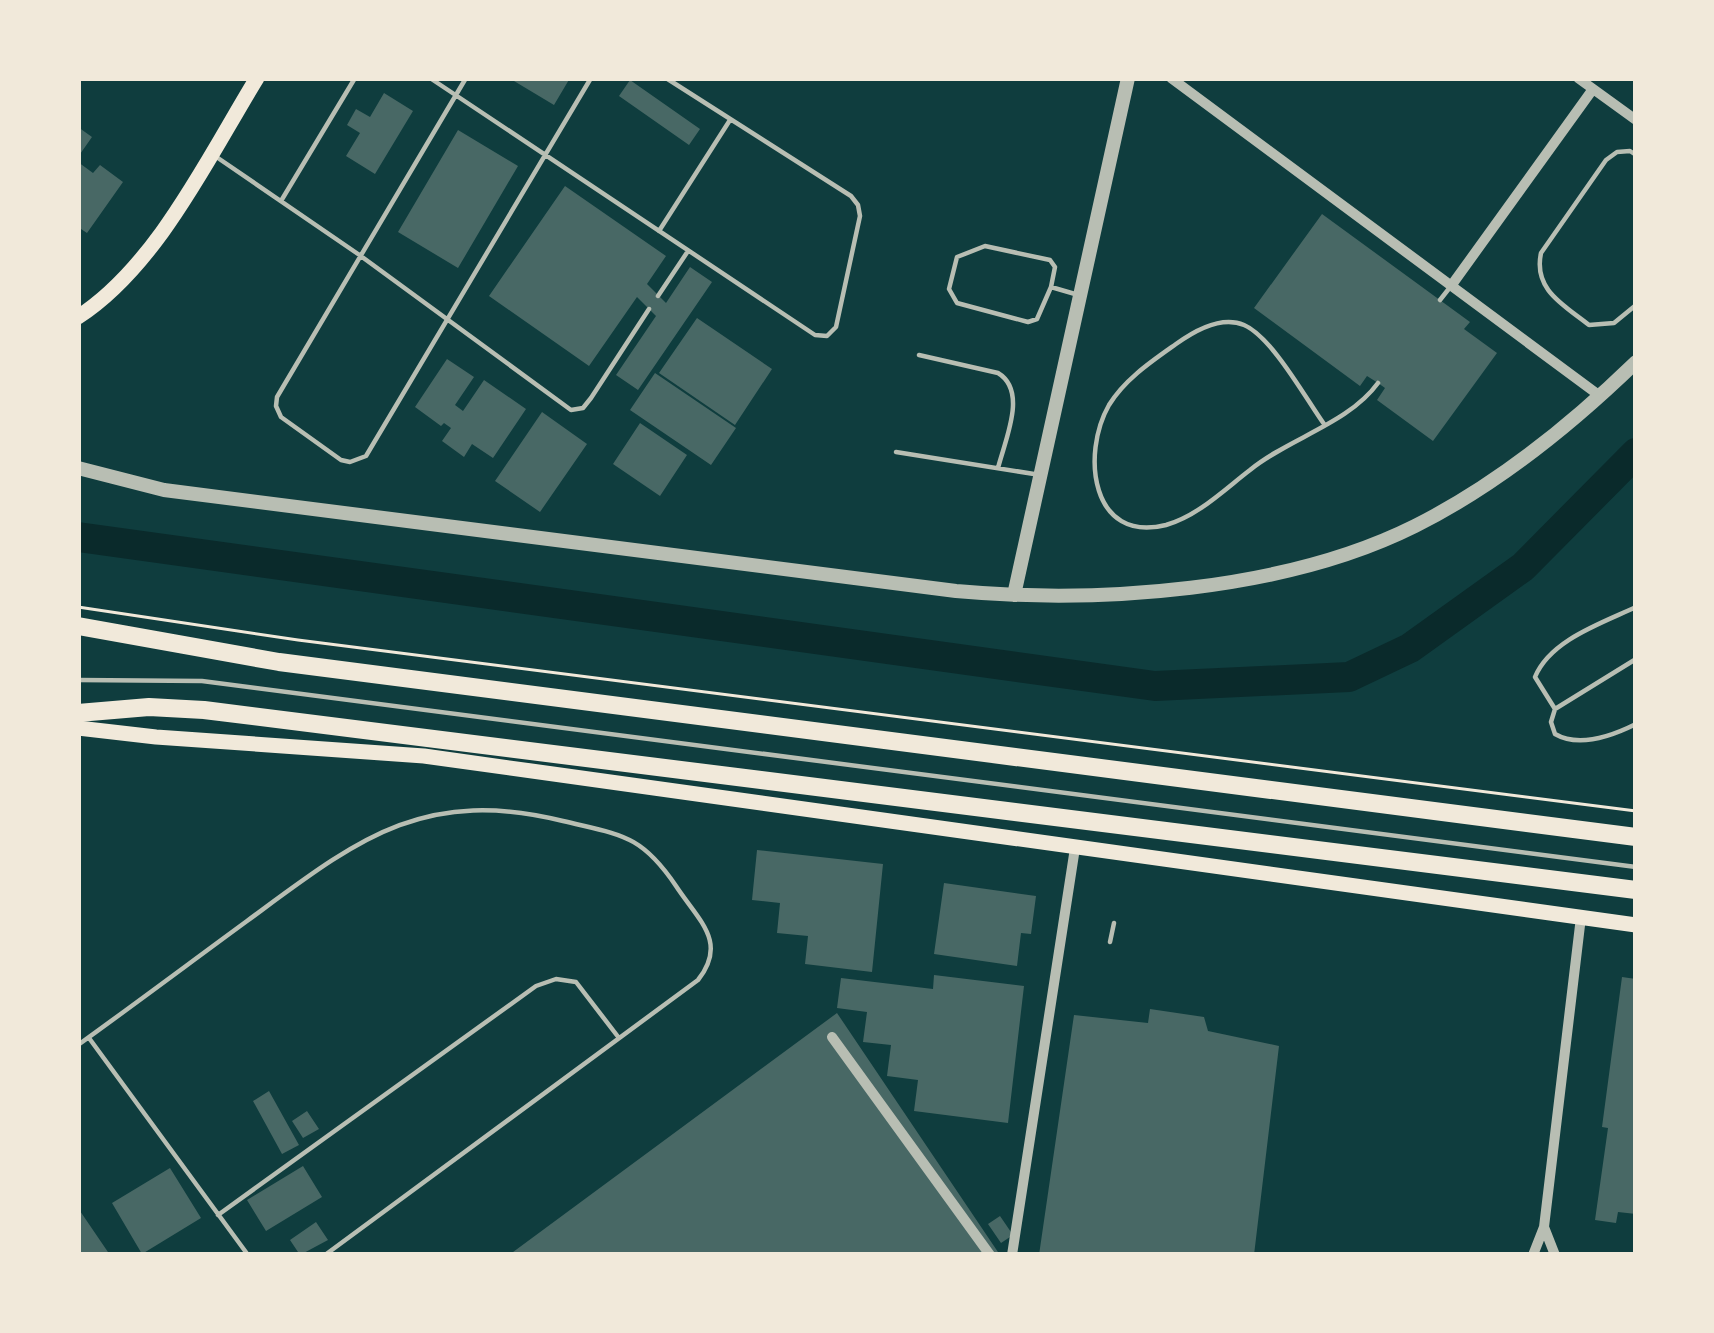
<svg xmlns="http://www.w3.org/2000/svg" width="1714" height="1333" font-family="Commissioner,sans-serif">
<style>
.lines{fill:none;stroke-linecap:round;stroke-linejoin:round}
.river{stroke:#0a2a2b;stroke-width:30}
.building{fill:#486865}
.path{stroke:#f1e9da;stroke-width:3}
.service{stroke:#b8beb3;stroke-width:4.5}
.minor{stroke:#b8beb3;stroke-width:10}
.tertiary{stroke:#b8beb3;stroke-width:14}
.secondary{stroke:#f1e9da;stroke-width:15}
.trunk{stroke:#f1e9da;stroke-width:18}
</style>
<rect width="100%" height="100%" fill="#0f3d3e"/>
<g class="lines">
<!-- river -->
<path class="river" d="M78,537L1155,686L1349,677L1410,648L1523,567L1636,453"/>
</g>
<!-- building -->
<path class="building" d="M509,78H570L554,105Z
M630,80L700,129L689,145L619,96Z
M384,93L413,111L375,174L346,156L360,133L347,125L356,109L370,117Z
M78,127L92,137L78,157Z
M458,130L518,166L458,268L398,232Z
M78,162L93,173L100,165L123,182L87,233L78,227L81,201Z
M565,186L666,256L647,284L666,303L690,267L712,282L638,390L616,375L656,316L637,297L589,366L489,296Z
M1322,214L1470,322L1464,329L1497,353L1433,441L1377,400L1385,388L1378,383L1367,376L1360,386L1254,308Z
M697,318L772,369L735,425L659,373Z
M447,359L474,377L455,405L463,411L484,380L526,409L493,458L472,444L464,457L442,441L451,428L444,423L441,426L415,407Z
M655,373L736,428L711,465L630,410Z
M542,412L587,444L540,512L495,481Z
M640,423L687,455L660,496L613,464Z
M757,850L883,864L872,972L805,964L808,936L777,933L780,903L752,900Z
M944,883L1036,896L1031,934L1021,933L1017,966L934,954Z
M934,975L1024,986L1008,1123L914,1111L918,1080L887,1076L891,1045L863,1042L867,1012L837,1008L841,978L933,989Z
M1622,977L1636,979V1214L1618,1212L1616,1223L1595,1220L1608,1128L1602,1127Z
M1150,1009L1204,1017L1208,1031L1279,1046L1254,1255H1039L1074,1015L1148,1023Z
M837,1013L1000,1255H509Z
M269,1091L299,1145L282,1154L253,1101Z
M307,1111L319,1129L303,1138L292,1121Z
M303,1166L322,1197L266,1231L247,1200Z
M170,1168L201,1218L142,1254L112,1203Z
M78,1208L110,1255H78Z
M1000,1216L1013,1235L1001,1243L988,1224Z
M316,1222L328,1240L300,1255L290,1240Z"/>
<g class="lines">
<!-- path -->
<path class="path" d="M78,607L298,640L1636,811"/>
<!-- service -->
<path class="service" d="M430,78L815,335L827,336L836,327L860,216L858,205L851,196L666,78
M466,78L277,397L276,406L281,417L341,460L350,462L366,456L591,78
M1636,155L1630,151L1617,152L1606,160L1541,253C1533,290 1564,305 1589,325L1614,323L1636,305
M215,156L358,254L571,410L583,408L591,398L649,309
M281,201L355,78
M659,231L730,120
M1051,287L1055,267L1050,260L985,246L957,257L949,289L957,303L1028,322L1037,319L1051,287L1075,294
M658,296L688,251
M1440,300L1451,286
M919,355L998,373C1028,391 1005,440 998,468
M1324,424C1306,399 1272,337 1244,325C1221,315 1194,331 1176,344C1152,361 1125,379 1109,405C1081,454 1091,544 1166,525C1198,516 1225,489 1250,470C1289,438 1348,424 1378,383
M896,452L1034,474
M1636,659L1555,709L1551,722L1555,734C1579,748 1612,736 1636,724
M78,680L202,681L1636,867
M1555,709L1535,677C1550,640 1602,623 1636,607
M1110,942L1114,923
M89,1038L248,1255
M78,1045C135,1004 191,962 247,921C356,841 421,786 563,821C621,835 641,834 676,886C699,921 728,942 698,980L325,1255
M218,1215L536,986L556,979L576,982L619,1038"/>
<!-- minor -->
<path class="minor" d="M1171,78L1600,396
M1578,78L1636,120
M1451,286L1593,89
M832,1037L990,1255
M1544,1227L1555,1255
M1012,1255L1075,848
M1533,1255L1544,1227L1581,917"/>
<!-- tertiary -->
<path class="tertiary" d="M78,468L164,490L956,591C1100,604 1285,591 1415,526C1497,485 1570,426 1636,362
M1014,595L1128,78"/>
<!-- secondary -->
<path class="secondary" d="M78,317C157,266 209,156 257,78
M78,728L156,737L424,756L1636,925"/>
<!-- trunk -->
<path class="trunk" d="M78,626L279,662L1636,837
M78,713L149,707L204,710L1636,890"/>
</g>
<!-- border -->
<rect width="1714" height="1333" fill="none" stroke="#f1e9da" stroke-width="162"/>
</svg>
